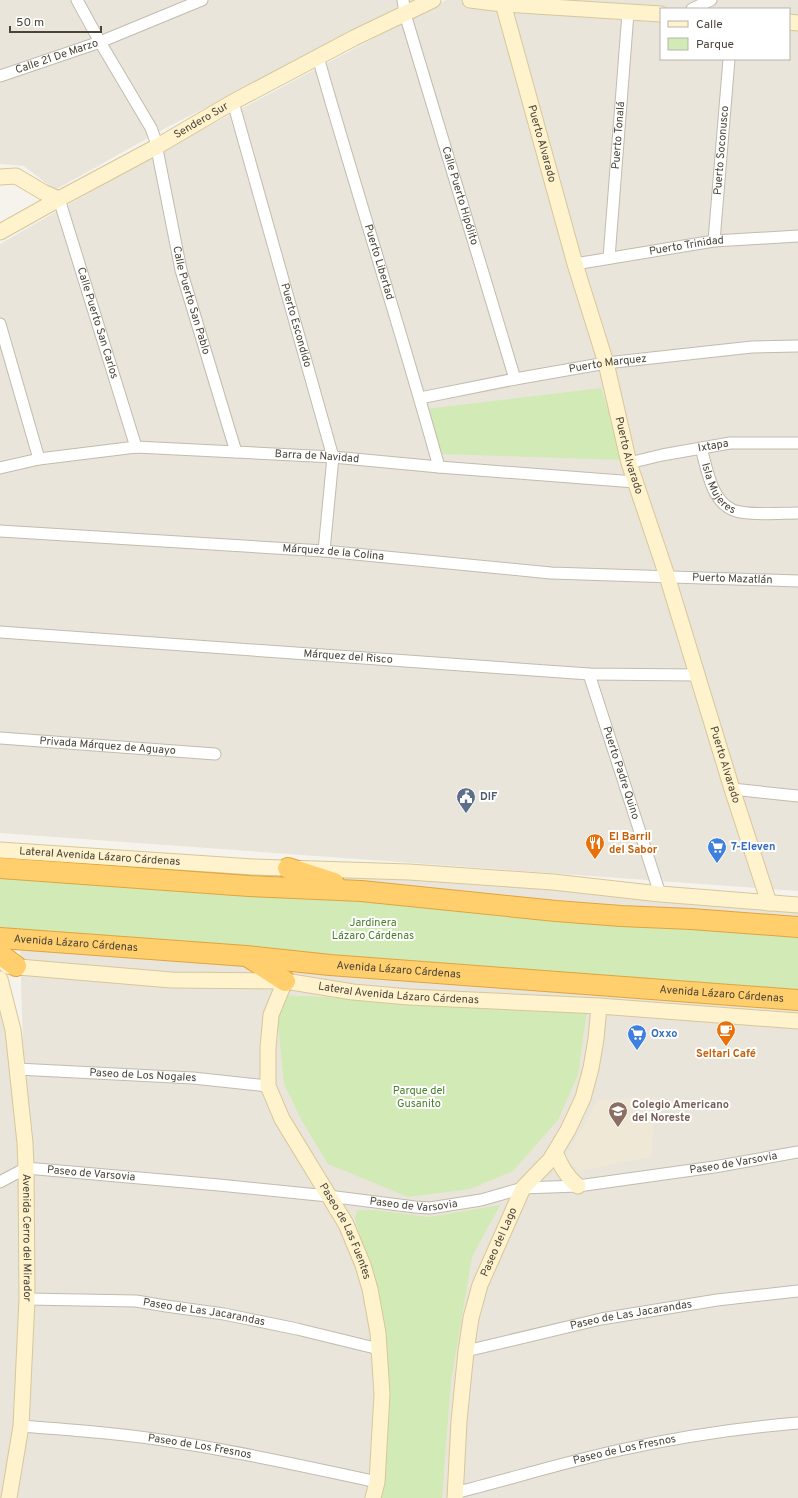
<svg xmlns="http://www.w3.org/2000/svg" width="798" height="1498" font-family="Overpass,sans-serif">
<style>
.residential{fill:#eae5da;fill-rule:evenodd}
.education{fill:#efe8d6}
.green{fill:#d2eab5}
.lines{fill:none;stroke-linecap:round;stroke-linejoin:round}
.street-casing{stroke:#c2bbae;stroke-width:13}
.secondary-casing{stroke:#d6c79b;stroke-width:17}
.highway-casing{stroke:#e0a43c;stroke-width:22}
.street{stroke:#fff;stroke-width:11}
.secondary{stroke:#fff3cd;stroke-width:15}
.highway{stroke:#ffcf6e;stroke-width:20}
.labels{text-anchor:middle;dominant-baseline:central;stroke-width:4;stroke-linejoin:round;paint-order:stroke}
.street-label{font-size:11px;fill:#4b4439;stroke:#fff}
.service-label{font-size:11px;font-weight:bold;fill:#4e5e75;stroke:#fff;text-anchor:start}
.food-label{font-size:11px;font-weight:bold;fill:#c56008;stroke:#fff;text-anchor:start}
.shop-label{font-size:11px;font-weight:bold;fill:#366cbe;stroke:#fff;text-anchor:start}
.park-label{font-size:11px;fill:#4a7f2a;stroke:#fff}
.education-label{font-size:11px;font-weight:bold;fill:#785e54;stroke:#fff;text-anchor:start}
</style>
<rect width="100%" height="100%" fill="#f6f3ec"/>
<!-- residential -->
<path class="residential" d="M0,0H427L173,124L55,190L24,166L0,164Z
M446,0H798V891L0,833V244L160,152ZM661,9H789V59H661Z
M17,862L798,897V1498H0V921L19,1158V1371L27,1164Z"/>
<!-- education -->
<path class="education" d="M656,1097L651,1157L579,1171L565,1158L598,1100Z"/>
<!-- green -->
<path class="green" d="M601,388L625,460L438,454L427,409Z
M0,869L660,923L798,938V997L0,931Z
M281,995L587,1010L578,1075L558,1120L513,1171L470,1189L408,1197L328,1164L302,1121L284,1084L277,1014Z
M500,1205L472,1257L451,1381L442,1498H379L374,1285L355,1219L357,1210H374L429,1217Z"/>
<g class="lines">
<defs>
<g id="street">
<path id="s1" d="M77,0L100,42L151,128L155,139L181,270L236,452"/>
<path id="s2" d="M403,0L405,14L515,379"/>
<path d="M692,9L711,0"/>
<path id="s3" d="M318,57C357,194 401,330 439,467"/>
<path id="s4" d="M0,76L100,42L202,0"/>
<path id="s5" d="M233,102L333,457L324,551"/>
<path id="s6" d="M59,199L136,447"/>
<path id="s7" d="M714,241L729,59"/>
<path id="s8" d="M609,258L628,13"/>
<path id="s9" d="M575,264L714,241L798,236"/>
<path d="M0,324L39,459"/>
<path id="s10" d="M420,398L515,379L606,363L752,347L798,346"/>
<path id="s11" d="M701,448C707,468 711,501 733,510C747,516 781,513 798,513"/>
<path id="s12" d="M629,463L662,455L730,443H798"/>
<path id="s13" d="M0,468L39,459L136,447L333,457L439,467L635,482"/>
<path id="s14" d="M0,531L324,551L551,573L798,581"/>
<path id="s15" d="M0,632L589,674L697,675"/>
<path id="s16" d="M589,674L660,894"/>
<path id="s17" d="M0,738L215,754"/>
<path d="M732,789L798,796"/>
<path id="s18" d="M17,1069L193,1078L268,1086"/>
<path id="s19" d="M0,1182L26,1168L219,1185L328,1196L415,1207L430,1208L481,1200L523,1188L578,1186L714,1167L798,1152"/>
<path id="s20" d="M27,1299L136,1301L166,1306L224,1314L297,1329L379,1349"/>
<path id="s21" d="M466,1351L601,1319L717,1300L798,1291"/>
<path id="s22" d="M21,1426C75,1430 128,1434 181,1443C247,1453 312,1468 377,1482"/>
<path id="s23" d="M455,1493C510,1479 565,1462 620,1450C679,1437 738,1428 798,1423"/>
</g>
<g id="secondary">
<path d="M470,0L503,4L661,14"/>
<path id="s24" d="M502,0L575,264L606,363L629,463L667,576L732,789L769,903"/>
<path d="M789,22L798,23"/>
<path d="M0,177L16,176L43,192L59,199"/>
<path id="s25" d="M0,232L59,199L156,147L233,102L354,38L433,0"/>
<path id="s26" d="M0,850L253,867L409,872L553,882L660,894L798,905"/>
<path id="s27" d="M7,966L171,980L285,981L353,992L409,997L599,1006L798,1021"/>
<path id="s28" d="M0,979L13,1030L25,1143L26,1168L27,1299L21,1426L9,1498"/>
<path id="s29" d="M285,981L271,1015L268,1048V1086L282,1119L346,1224L363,1265L370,1289L378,1333L382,1394L377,1482L373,1498"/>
<path d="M555,1152C561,1166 566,1176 578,1186"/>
<path id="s30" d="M455,1498L459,1421L466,1351L471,1318L480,1285L523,1188L550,1160L568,1130L583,1098L591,1068L596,1039L599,1006"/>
</g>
<g id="highway">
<path d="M0,868L249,886L361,891L556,911L621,916L691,919L798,927"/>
<path d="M288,868L334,883"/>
<path id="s31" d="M0,938L246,956L330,965L798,1000"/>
<path d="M0,954L16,966"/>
<path d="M250,958L285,981"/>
</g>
</defs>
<!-- street casing -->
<use href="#street" class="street-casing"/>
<!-- secondary casing -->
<use href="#secondary" class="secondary-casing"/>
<!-- highway casing -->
<use href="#highway" class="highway-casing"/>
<!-- street -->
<use href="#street" class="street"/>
<!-- secondary -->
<use href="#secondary" class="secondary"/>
<!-- highway -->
<use href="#highway" class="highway"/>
</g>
<!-- icons -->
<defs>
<symbol id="civic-pin" viewBox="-11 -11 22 30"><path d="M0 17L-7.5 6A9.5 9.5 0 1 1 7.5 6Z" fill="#5c6f8a" stroke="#fff"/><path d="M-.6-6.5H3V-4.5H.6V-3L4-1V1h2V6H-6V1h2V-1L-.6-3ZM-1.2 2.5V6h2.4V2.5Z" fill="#fff"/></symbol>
<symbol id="restaurant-pin" viewBox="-11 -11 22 30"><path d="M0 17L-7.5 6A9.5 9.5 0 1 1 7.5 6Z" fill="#e8710a" stroke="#fff"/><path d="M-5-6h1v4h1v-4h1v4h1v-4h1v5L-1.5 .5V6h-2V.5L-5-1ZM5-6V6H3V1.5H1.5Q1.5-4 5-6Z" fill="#fff"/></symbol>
<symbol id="supermarket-pin" viewBox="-11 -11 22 30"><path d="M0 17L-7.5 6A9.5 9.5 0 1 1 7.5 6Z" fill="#3f7fe0" stroke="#fff"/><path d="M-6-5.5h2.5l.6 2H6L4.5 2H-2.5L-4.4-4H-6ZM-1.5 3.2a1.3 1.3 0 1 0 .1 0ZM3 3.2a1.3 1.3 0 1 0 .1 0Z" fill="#fff"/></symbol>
<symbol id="cafe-pin" viewBox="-11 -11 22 30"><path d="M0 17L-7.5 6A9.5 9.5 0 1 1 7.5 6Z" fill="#e8710a" stroke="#fff"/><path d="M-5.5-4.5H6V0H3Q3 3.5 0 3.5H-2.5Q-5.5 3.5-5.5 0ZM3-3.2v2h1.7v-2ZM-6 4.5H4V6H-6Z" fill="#fff"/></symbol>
<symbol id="school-pin" viewBox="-11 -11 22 30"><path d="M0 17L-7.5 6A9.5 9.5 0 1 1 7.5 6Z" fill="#8d6e63" stroke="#fff"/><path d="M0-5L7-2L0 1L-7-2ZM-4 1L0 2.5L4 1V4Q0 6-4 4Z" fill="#fff"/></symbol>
</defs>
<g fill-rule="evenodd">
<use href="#civic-pin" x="455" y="786" width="22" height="30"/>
<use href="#restaurant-pin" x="584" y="832" width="22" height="30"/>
<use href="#supermarket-pin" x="706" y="836" width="22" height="30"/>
<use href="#cafe-pin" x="715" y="1019" width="22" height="30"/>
<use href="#supermarket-pin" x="626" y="1023" width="22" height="30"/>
<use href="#school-pin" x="607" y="1100" width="22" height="30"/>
</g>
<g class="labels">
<!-- street labels -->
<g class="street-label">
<text stroke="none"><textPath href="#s4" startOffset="60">Calle 21 De Marzo</textPath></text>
<text stroke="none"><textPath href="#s25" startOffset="230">Sendero Sur</textPath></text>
<text stroke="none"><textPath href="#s8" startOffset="123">Puerto Tonalá</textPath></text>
<text stroke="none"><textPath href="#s24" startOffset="149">Puerto Alvarado</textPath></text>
<text stroke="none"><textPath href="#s7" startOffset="91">Puerto Soconusco</textPath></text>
<text stroke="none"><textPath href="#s2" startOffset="204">Calle Puerto Hipólito</textPath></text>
<text stroke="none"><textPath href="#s9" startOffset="113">Puerto Trinidad</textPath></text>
<text stroke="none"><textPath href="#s3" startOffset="214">Puerto Libertad</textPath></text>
<text stroke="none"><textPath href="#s1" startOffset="325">Calle Puerto San Pablo</textPath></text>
<text stroke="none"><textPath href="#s6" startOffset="130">Calle Puerto San Carlos</textPath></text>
<text stroke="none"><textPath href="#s5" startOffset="232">Puerto Escondido</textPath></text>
<text stroke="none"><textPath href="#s10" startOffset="191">Puerto Marquez</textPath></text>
<text stroke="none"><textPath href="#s12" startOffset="86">Ixtapa</textPath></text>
<text stroke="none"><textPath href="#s24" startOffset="473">Puerto Alvarado</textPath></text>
<text stroke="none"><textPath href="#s13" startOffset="319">Barra de Navidad</textPath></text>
<text stroke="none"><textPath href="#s11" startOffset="45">Isla Mujeres</textPath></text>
<text stroke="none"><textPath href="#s14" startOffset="334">Márquez de la Colina</textPath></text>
<text stroke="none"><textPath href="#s14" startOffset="734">Puerto Mazatlán</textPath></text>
<text stroke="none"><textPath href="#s15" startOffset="349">Márquez del Risco</textPath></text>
<text stroke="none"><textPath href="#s17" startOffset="108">Privada Márquez de Aguayo</textPath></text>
<text stroke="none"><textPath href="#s24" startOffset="797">Puerto Alvarado</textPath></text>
<text stroke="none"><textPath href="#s16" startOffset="104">Puerto Padre Quino</textPath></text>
<text stroke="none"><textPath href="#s26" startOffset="100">Lateral Avenida Lázaro Cárdenas</textPath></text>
<text stroke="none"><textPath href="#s31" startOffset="76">Avenida Lázaro Cárdenas</textPath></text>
<text stroke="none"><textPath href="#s31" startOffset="400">Avenida Lázaro Cárdenas</textPath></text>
<text stroke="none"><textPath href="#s27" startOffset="393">Lateral Avenida Lázaro Cárdenas</textPath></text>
<text stroke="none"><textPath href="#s31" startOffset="724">Avenida Lázaro Cárdenas</textPath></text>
<text stroke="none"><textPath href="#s18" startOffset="126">Paseo de Los Nogales</textPath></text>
<text stroke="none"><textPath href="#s19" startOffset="743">Paseo de Varsovia</textPath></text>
<text stroke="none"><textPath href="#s19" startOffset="95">Paseo de Varsovia</textPath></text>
<text stroke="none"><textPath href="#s19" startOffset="419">Paseo de Varsovia</textPath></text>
<text stroke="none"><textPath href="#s29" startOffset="273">Paseo de Las Fuentes</textPath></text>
<text stroke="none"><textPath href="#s28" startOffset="261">Avenida Cerro del Mirador</textPath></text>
<text stroke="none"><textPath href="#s30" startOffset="262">Paseo del Lago</textPath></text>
<text stroke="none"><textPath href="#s20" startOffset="178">Paseo de Las Jacarandas</textPath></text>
<text stroke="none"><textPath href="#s21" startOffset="169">Paseo de Las Jacarandas</textPath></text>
<text stroke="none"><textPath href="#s22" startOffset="180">Paseo de Los Fresnos</textPath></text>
<text stroke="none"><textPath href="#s23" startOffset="175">Paseo de Los Fresnos</textPath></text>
</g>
<!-- service labels -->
<g class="service-label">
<text x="480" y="797">DIF</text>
</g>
<!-- food labels -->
<g class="food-label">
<text x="609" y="837">El Barril<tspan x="609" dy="13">del Sabor</tspan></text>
<text x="726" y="1054" text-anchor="middle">Seltari Café</text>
</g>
<!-- shop labels -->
<g class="shop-label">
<text x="731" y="847">7-Eleven</text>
<text x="651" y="1034">Oxxo</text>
</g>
<!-- park labels -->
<g class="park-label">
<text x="373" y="923">Jardinera<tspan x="373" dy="13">Lázaro Cárdenas</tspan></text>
<text x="419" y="1091">Parque del<tspan x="419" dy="13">Gusanito</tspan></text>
</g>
<!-- education labels -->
<g class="education-label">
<text x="632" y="1105">Colegio Americano<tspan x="632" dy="13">del Noreste</tspan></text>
</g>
</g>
<!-- legend -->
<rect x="660" y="8" width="130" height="52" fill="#ffffff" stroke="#b7b4b0"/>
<rect x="668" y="21" width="20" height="6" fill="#fff3cd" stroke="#b7b4b0"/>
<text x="696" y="28" font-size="12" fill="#4b4439">Calle</text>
<rect x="668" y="38" width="20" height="12" fill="#d2eab5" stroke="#b7b4b0"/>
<text x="696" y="48" font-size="12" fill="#4b4439">Parque</text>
<!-- scale -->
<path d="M10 26v6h91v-6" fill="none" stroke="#4b4439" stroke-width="2"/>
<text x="16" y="26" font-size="12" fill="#4b4439" stroke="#ffffff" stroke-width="3" paint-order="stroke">50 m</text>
</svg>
